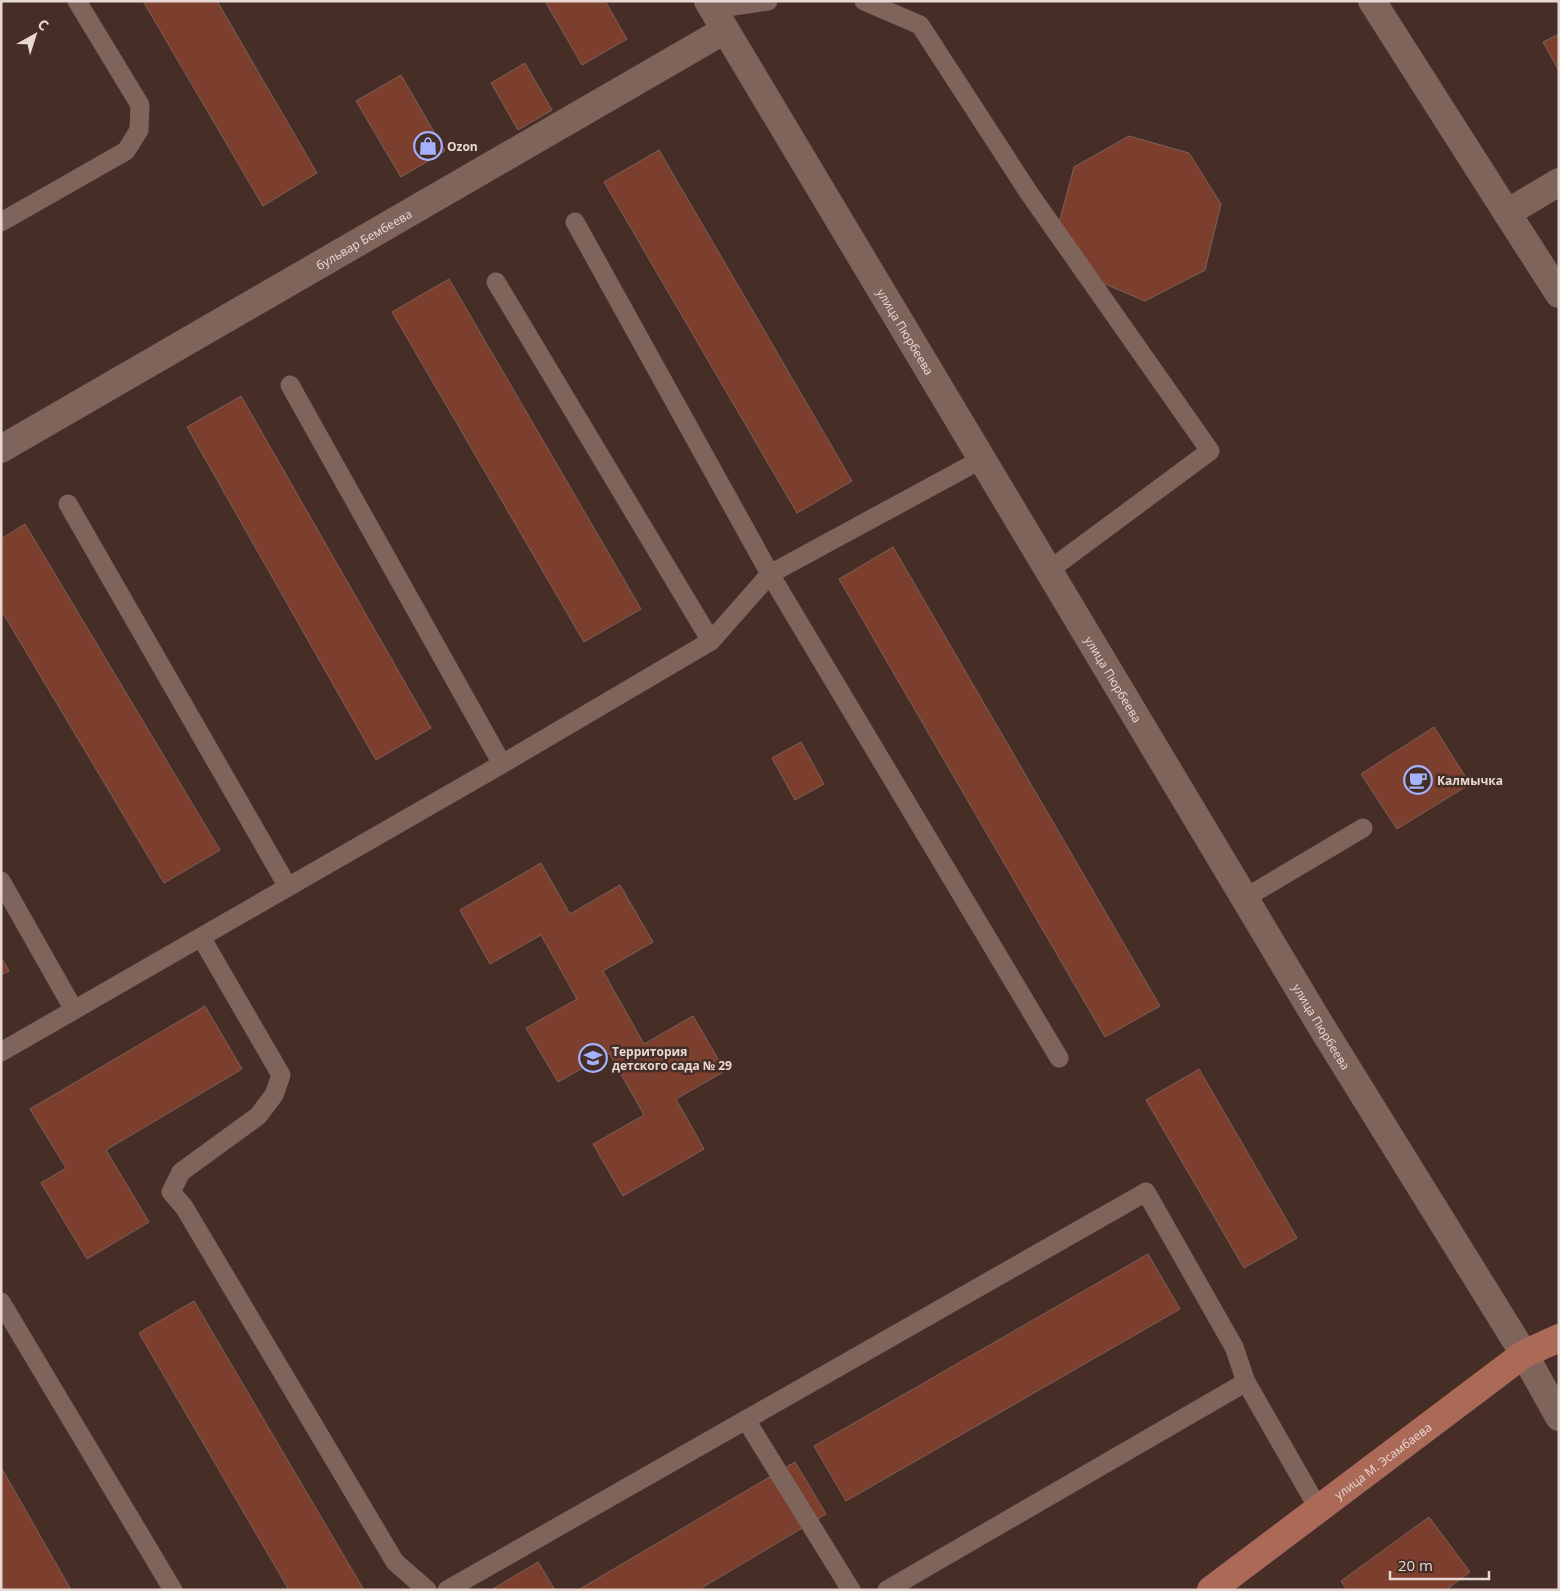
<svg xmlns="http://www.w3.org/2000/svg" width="1560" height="1591" font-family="'Open Sans',sans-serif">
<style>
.building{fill:#7c3e2d;stroke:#7c6159}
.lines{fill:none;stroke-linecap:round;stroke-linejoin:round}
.lane{stroke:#7f645c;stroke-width:19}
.street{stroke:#7f645c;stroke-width:28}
.secondary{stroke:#7f645c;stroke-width:28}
.primary{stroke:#ab6957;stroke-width:28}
.labels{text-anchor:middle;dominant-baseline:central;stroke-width:5;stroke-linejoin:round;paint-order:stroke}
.poi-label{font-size:12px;font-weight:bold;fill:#e8d8d3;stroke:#462e27;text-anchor:start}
.street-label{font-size:12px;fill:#e8d8d3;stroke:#462e27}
</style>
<rect width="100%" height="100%" fill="#462e27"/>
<!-- building -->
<path class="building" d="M143,1H217L317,173L263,206Z
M545,1H605L627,39L582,65Z
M1559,34V71L1543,42Z
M525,63L552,110L518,130L491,83Z
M401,75L445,151L401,177L356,101Z
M1129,136L1189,153L1221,204L1205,270L1145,301L1093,279L1059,223L1074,167Z
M659,150L852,481L797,513L604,182Z
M449,279L641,609L584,642L392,312Z
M241,396L431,728L376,760L187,427Z
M25,524L220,850L164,883L1,610V539Z
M893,547L1160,1006L1105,1037L839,579Z
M1434,727L1470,784L1397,829L1361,774Z
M801,742L824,784L795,800L772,758Z
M541,863L570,914L620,885L653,942L603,971L644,1044L693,1016L725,1071L676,1099L704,1149L623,1196L593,1144L644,1115L609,1053L558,1082L526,1028L577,999L541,935L490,964L460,910Z
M1,957L9,971L1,975Z
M205,1006L242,1069L106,1150L149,1222L87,1259L41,1183L66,1168L30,1109Z
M1199,1069L1297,1238L1244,1268L1146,1100Z
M1148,1254L1180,1309L846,1501L814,1446Z
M194,1301L364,1590H289L139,1333Z
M795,1462L826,1514L698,1590H578Z
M1,1467L71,1590H1Z
M1429,1517L1470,1572L1446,1590H1347L1341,1581Z
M538,1562L555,1590H491Z"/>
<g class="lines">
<!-- lane -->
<path class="lane" d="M864,1L920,25L1029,193L1210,451L1048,571
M713,9L768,1
M1,222L126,151L139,130L140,105L77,1
M575,222L770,574L1059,1058
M496,282L711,641
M290,385L502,764
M68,504L288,887
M1,881L74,1010
M1245,898L1363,828
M201,937L281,1075L274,1095L258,1116L181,1172L171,1192L184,1207L395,1562L427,1590
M1,1052L502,764L711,641L770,574L982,459
M1,1302L173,1590
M746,1420L851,1590
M447,1590L1146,1192L1234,1347L1246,1382
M887,1590L1246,1382L1318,1508"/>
<!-- street -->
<g class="street">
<path d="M1372,1L1507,213"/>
<path d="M1559,182L1507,213L1559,294"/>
<path id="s1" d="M1,449L725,30"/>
<path d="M1524,1354L1559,1417"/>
</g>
<!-- secondary -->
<path class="secondary" id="s2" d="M708,1L1321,1026L1524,1354"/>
<!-- primary -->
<path class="primary" id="s3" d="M1211,1590L1524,1354L1559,1338"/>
</g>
<!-- icons -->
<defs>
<symbol id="shop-ring" viewBox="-11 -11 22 22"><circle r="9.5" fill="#462e27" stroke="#a4b2fc" stroke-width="1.5"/><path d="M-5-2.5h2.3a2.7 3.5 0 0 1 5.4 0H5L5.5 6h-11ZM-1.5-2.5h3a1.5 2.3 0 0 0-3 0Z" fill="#a4b2fc"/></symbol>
<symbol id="cafe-ring" viewBox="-11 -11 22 22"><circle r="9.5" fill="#462e27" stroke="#a4b2fc" stroke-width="1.5"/><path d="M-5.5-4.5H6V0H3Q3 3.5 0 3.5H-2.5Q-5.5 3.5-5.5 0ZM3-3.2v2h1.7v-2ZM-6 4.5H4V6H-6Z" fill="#a4b2fc"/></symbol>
<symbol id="school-ring" viewBox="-11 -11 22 22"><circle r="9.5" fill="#462e27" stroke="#a4b2fc" stroke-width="1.5"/><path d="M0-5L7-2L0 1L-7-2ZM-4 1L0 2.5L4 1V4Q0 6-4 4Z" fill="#a4b2fc"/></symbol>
</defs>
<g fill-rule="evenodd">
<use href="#shop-ring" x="412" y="130" width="32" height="32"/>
<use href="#cafe-ring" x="1402" y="764" width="32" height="32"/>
<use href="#school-ring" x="577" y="1042" width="32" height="32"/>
</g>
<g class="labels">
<!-- poi labels -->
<g class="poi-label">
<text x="447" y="146">Ozon</text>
<text x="1437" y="780">Калмычка</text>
<text x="612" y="1051">Территория<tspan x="612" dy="14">детского сада № 29</tspan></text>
</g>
<!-- street labels -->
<g class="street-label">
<text stroke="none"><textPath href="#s1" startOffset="419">бульвар Бембеева</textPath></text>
<text stroke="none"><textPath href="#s2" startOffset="385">улица Пюрбеева</textPath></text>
<text stroke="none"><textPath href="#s2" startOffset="790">улица Пюрбеева</textPath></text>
<text stroke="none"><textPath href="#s2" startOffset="1195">улица Пюрбеева</textPath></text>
<text stroke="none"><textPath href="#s3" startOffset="215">улица М. Эсамбаева</textPath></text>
</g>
</g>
<!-- border -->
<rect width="1560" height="1591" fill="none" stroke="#e8d8d3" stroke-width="5"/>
<!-- north arrow -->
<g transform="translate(35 35) rotate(39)" stroke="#462e27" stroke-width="4" paint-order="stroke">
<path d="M0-4L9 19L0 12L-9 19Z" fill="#e8d8d3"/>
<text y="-8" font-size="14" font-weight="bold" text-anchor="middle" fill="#e8d8d3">С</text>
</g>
<!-- scale -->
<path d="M1390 1571v8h99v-8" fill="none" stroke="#e8d8d3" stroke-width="2.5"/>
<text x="1398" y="1571" font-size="15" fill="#e8d8d3" stroke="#462e27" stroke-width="4" paint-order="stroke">20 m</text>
</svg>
